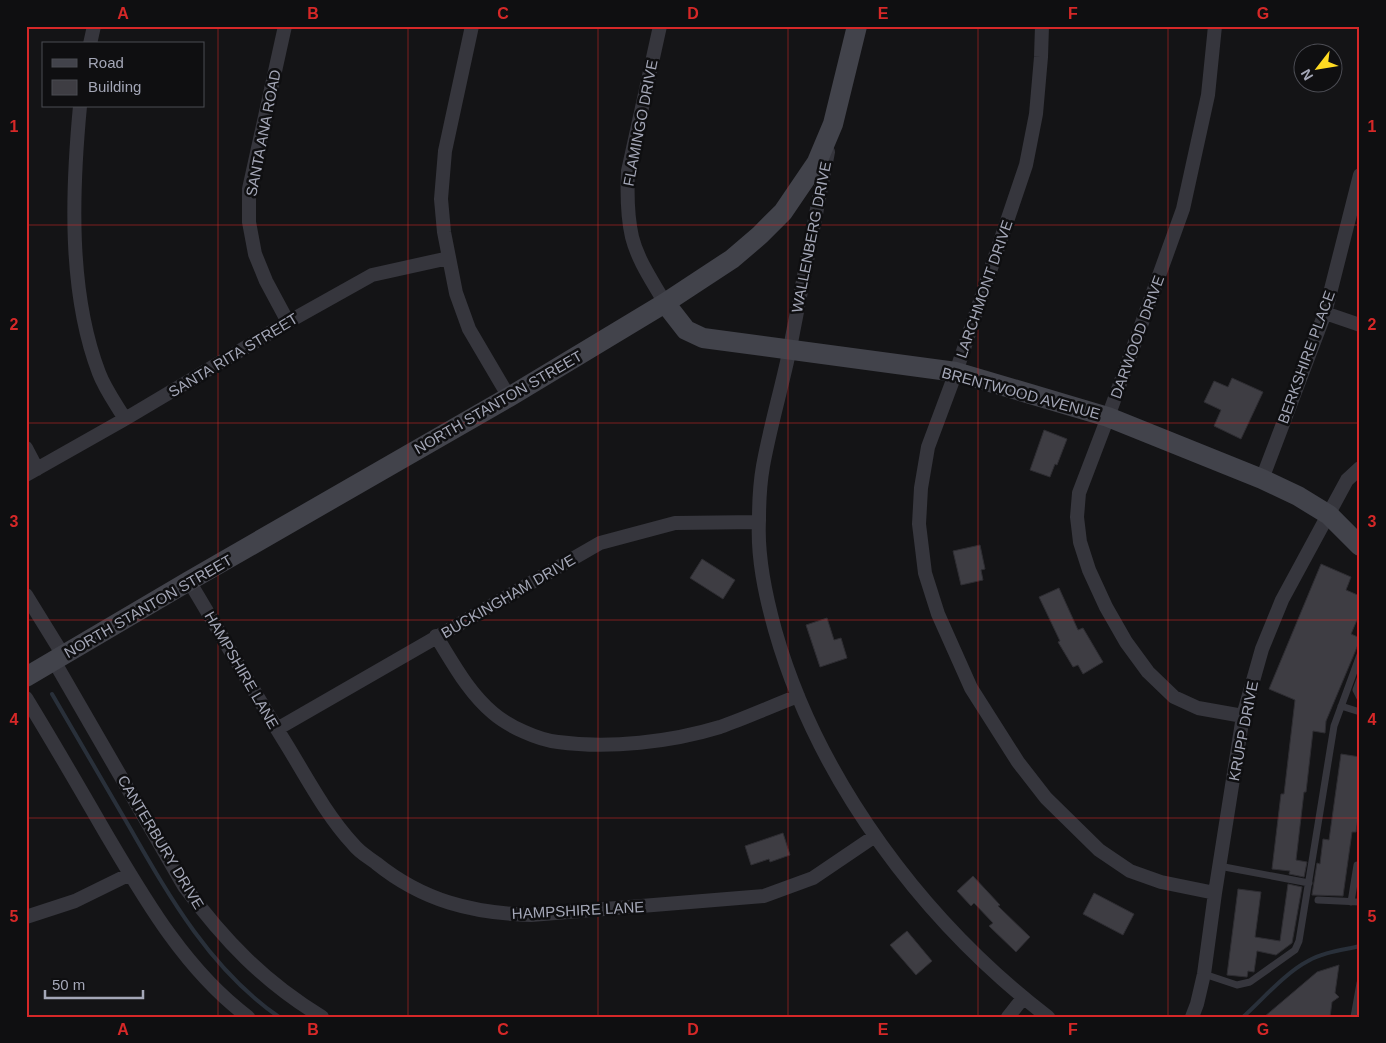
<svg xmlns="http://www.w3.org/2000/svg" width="1386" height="1043" font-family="Arial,sans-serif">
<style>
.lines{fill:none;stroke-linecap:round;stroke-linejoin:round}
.stream{stroke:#29303a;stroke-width:4}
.building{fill:#3e3d43;stroke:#2e2d32}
.lane{stroke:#36363d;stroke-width:7}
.street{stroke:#36363d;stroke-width:14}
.secondary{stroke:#42434b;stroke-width:20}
.grid{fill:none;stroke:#d62828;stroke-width:1;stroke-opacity:0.55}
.labels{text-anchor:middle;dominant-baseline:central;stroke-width:5;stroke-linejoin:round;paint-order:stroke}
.street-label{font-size:15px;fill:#a4a7b7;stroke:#0f0f11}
.neatline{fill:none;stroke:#d62828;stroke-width:2}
.grid-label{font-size:16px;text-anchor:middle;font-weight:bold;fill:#d62828}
</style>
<rect width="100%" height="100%" fill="#141416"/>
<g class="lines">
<!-- stream -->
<path class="stream" d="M26,654H27
M52,694C78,739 104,783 130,828C170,898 211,970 279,1017
M1243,1017C1263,999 1285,973 1308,961C1323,952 1343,950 1360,946"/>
</g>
<!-- building -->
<path class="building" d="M1232,378L1263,392L1241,439L1214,426L1221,410L1204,402L1214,381L1228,387Z
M1044,430L1067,439L1057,465L1055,464L1050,477L1030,470Z
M980,545L985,569L981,570L983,580L961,585L953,551Z
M702,559L735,580L723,599L690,578Z
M1321,564L1351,577L1346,590L1360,596V613L1351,634L1360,638V640L1326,721L1325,733L1313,731L1306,792H1304L1296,860L1307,862L1304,877L1289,874L1290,871L1272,869L1281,794H1284L1295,700L1269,689Z
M1059,588L1078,630L1083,628L1103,662L1083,674L1078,665L1073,667L1058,642L1060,641L1039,597Z
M827,618L834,640L841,638L847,658L820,667L806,625Z
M1341,754L1360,757V803L1356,832H1352L1343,896L1312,895L1317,863L1320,864L1323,839L1329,840Z
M783,833L790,855L770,862L769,859L751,865L745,846Z
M973,876L1000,905L998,906L1030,937L1016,952L989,926L993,923L974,903L971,906L957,891Z
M1288,884L1302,887L1292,943L1276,955L1257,951L1254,972L1248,971L1247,977L1227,975L1238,889L1261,892L1255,937L1280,941Z
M1094,893L1134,914L1123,935L1083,914Z
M907,931L932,961L916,975L890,945Z
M1339,965L1335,993L1339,997L1332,1002L1330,1017H1264L1317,972Z"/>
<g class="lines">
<!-- lane -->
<path class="lane" d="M1360,679L1356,690L1360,698
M1341,706L1360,712
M1219,866L1309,883
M1318,900L1360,902
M1351,902L1357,865H1360
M1204,974L1237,985L1250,982L1295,950L1299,941L1334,726L1360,655
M1354,1017L1360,983"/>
<!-- street -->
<path class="street" d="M285,26L249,189V222L255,254L266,281L288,322
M472,26L445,151L441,199L444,232L456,293L469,329L509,397
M660,26L628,171C627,193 627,215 632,237C638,261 653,282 665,303
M1042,26L1041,57L1036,114L1026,165L956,372L928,447L921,488L919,524L925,573L938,614L971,688L1018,762L1046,798L1099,850L1130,871L1161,882L1215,893
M1215,26L1208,95L1183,209L1108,417L1079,493L1077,517L1080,542L1089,570L1106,607L1126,642L1148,672L1174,697L1198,708L1243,716
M90,44L94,26
M80,106C72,191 68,292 99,373C105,389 116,404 125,419
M828,152C815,217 803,283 790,348C782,387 770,427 763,466C760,483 759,502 759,520C757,557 765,594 775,630C818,781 924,922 1048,1017
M1325,313L1360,325
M26,448L37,469
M26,475L125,419L288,322L372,275L449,258
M1262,479L1325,313L1360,175
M189,581C222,636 254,692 288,747C308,780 327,816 353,844C359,852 368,857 376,863C423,901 472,913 531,915L764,896L813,878L875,836
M26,595L63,655
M436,636C453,663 468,692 493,713C508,726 538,740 558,742C609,749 671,742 720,727C746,718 772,706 798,696
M54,661L184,886C224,940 264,982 322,1017
M26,698C53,742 79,787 105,832C144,898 185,970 248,1017
M277,729L600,543L675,523L759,522
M26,917L75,901L130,874
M1008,1017L1023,998
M1192,1017L1197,1004L1204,974L1215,893L1243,716L1262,649L1282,600L1347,480L1360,468"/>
<!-- secondary -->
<path class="secondary" d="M665,303L686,330L703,338L956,372L1108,417L1262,479L1298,496L1329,515L1360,546
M26,677L189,581L509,397L665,303L732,259L760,235L783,212L817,162L833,124L857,26"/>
</g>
<!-- grid -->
<path class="grid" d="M218,26V1017M408,26V1017M598,26V1017M788,26V1017M978,26V1017M1168,26V1017M26,225H1360M26,423H1360M26,620H1360M26,818H1360"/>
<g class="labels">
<!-- street labels -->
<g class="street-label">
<text transform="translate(640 123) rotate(-79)">FLAMINGO DRIVE</text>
<text transform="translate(263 133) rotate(-79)">SANTA ANA ROAD</text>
<text transform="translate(811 237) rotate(-79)">WALLENBERG DRIVE</text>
<text transform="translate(984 289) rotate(-71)">LARCHMONT DRIVE</text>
<text transform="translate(1137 337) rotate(-70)">DARWOOD DRIVE</text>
<text transform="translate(233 355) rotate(-31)">SANTA RITA STREET</text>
<text transform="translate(1306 357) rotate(-70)">BERKSHIRE PLACE</text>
<text transform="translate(1021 393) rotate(15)">BRENTWOOD AVENUE</text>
<text transform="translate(498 402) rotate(-30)">NORTH STANTON STREET</text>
<text transform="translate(508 596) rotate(-30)">BUCKINGHAM DRIVE</text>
<text transform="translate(148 606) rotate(-30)">NORTH STANTON STREET</text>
<text transform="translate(242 670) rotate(60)">HAMPSHIRE LANE</text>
<text transform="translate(1243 731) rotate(-79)">KRUPP DRIVE</text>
<text transform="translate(161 842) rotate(59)">CANTERBURY DRIVE</text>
<text transform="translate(578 910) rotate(-3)">HAMPSHIRE LANE</text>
</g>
</g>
<!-- border -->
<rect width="1386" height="1043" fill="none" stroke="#0f0f11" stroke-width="55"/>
<!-- legend -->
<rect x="42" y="42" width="162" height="65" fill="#0f0f11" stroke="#4b4c53"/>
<rect x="52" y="59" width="25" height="8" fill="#42434b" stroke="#4b4c53"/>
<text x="88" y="68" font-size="15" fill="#a4a7b7">Road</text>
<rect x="52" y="80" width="25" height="15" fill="#3e3d43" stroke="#4b4c53"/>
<text x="88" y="92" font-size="15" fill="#a4a7b7">Building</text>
<!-- north arrow -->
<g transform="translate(1318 68) rotate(239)"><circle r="24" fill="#0f0f11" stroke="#4b4c53"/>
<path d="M0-4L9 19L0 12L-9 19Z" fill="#ffdb22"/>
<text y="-8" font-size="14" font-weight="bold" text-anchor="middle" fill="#a4a7b7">N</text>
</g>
<!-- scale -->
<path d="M45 990v8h98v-8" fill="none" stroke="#a4a7b7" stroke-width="2.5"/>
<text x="52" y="990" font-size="15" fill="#a4a7b7" stroke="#0f0f11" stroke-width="4" paint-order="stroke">50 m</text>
<rect x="28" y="28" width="1330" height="988" class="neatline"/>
<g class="grid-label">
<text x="123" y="19">A</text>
<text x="313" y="19">B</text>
<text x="503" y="19">C</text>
<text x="693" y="19">D</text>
<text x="883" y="19">E</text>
<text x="1073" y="19">F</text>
<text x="1263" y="19">G</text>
<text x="14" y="132">1</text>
<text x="1372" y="132">1</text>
<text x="14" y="330">2</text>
<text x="1372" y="330">2</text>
<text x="14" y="527">3</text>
<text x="1372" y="527">3</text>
<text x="14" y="725">4</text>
<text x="1372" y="725">4</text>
<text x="14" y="922">5</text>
<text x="1372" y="922">5</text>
<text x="123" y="1035">A</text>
<text x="313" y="1035">B</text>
<text x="503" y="1035">C</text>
<text x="693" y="1035">D</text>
<text x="883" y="1035">E</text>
<text x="1073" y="1035">F</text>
<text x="1263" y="1035">G</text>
</g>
</svg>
